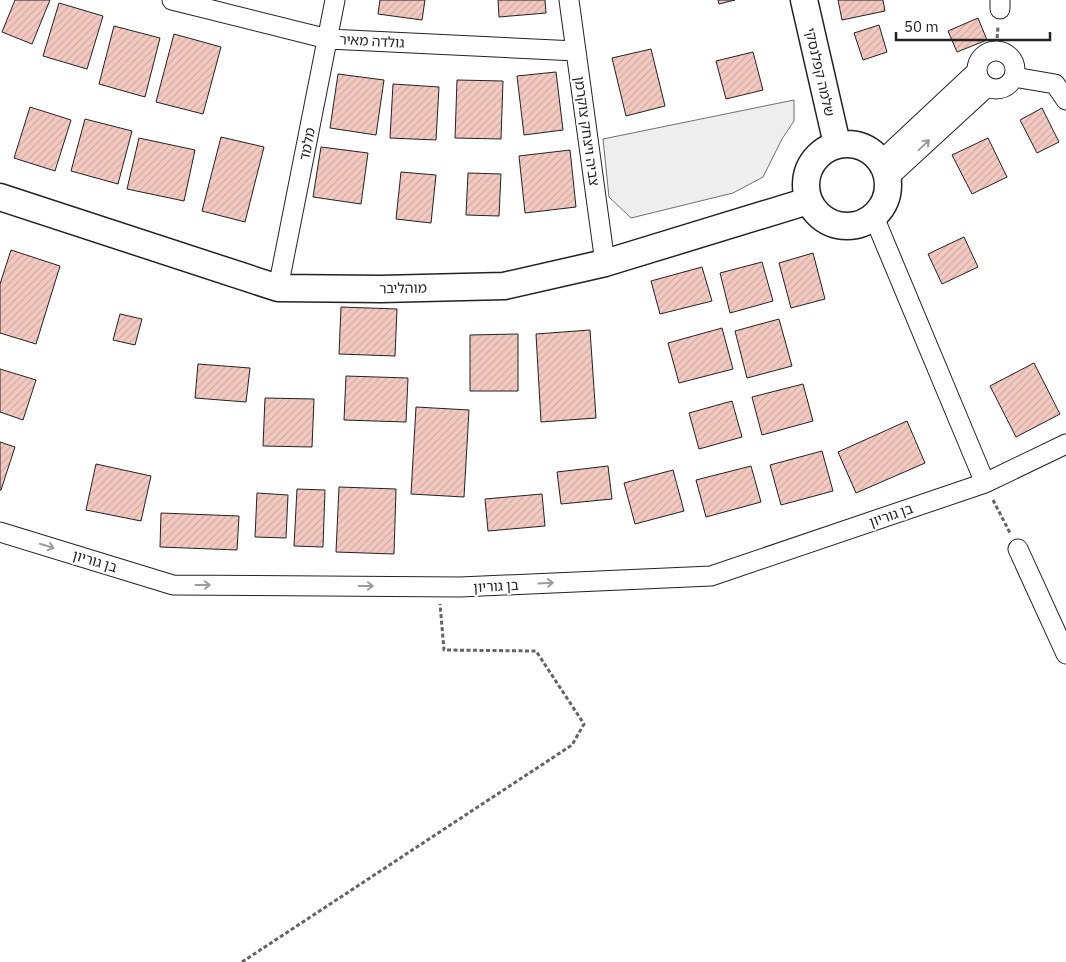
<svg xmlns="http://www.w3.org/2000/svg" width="1066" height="962" font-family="'IBM Plex Sans','Noto Sans Hebrew',sans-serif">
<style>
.green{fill:#eee;stroke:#6f6f6f}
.building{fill:url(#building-hatch);stroke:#222}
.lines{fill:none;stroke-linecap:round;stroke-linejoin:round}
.street-casing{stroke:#222;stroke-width:21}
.secondary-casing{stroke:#222;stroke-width:29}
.path{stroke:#646464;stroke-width:3;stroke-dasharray:4 2.5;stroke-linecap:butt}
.street{stroke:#fff;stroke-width:19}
.secondary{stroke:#fff;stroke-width:26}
.oneway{stroke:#9c9c9c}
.labels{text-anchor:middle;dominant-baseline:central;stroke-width:4;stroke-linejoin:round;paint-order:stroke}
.street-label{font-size:14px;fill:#222;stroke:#fff}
</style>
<defs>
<pattern id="building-hatch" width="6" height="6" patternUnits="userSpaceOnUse" patternTransform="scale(1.25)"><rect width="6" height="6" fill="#f3c9c0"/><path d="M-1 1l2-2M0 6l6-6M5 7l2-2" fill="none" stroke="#d0aca5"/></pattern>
</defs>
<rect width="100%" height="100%" fill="#fff"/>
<!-- green -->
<path class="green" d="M794,100V121L782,139L763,177L733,193L631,218L609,197L603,139Z"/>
<!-- building -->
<path class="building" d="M15,0H50L32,44L2,32Z
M380,0H425L422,20L378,14Z
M498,0H545L546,13L499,17Z
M718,0H735L719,4Z
M838,0H883L885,11L842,20Z
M59,3L103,16L87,69L43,56Z
M978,18L987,40L957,52L948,31Z
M879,25L887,52L863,60L854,33Z
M114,26L160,38L145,97L99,84Z
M174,34L221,47L203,114L156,102Z
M651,49L665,106L626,116L612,58Z
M753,52L763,90L726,99L716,61Z
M556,72L563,130L524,135L517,76Z
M338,74L384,80L376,135L330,128Z
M457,80L503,81L501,139L455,138Z
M393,84L439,87L436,140L390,138Z
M30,107L71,120L55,171L14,158Z
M1042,108L1059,142L1037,153L1020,120Z
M85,119L132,131L118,184L71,171Z
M221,137L264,147L245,222L202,211Z
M139,138L195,150L184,201L127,189Z
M988,138L1007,177L972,194L952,155Z
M321,147L368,153L361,204L313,197Z
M570,150L576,207L525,213L519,156Z
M401,172L436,175L431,223L396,219Z
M468,173L501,174L499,216L466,215Z
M964,237L978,267L942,284L928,254Z
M11,250L60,266L36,344L0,333V284Z
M813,253L825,299L791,308L779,263Z
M762,262L773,301L730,313L720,273Z
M702,267L712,301L660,314L651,281Z
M341,307L397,309L395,356L339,354Z
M120,314L142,319L135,345L113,340Z
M779,319L792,366L747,378L735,331Z
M722,328L733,369L679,383L668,343Z
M590,330L596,418L541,422L536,334Z
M518,334V391H470V335Z
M1034,363L1060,414L1016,437L990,386Z
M198,364L250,368L246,402L195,398Z
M0,369L36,380L23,420L0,412Z
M346,376L408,378L406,422L344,420Z
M803,384L813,421L762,435L752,397Z
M265,398L314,399L312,447L263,446Z
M732,401L742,437L699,449L689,413Z
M416,407L469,410L464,497L411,494Z
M907,421L925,463L856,493L838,452Z
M0,442L15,447L1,490H0Z
M822,451L833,491L781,505L770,465Z
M96,464L151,476L141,521L86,510Z
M608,466L612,499L561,504L557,472Z
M751,466L761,502L706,517L696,480Z
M673,470L684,511L635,524L624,483Z
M339,487L396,489L394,554L336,552Z
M297,489L325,490L323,547L294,546Z
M257,493L288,495L286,538L255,537Z
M542,494L545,526L488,531L485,499Z
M161,513L239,516L237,550L160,547Z"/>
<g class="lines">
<defs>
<path id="street" d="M172,0L328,39L576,51
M569,0L605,263
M1000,0V9
M977 70a19 19 0 1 1 38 0a19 19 0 1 1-38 0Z
M1014,77L1055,84L1066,100
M881,161L977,71
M888,178L987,87
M874,217L985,483
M278,288L335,0
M0,532L173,585L460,587L711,576L985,483L1066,444
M1018,549L1066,654"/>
<path id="secondary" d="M804,0L837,144
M806 185a41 41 0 1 1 82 0a41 41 0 1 1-82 0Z
M0,197L278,288L381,289L504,286L605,263L808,201"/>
</defs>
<!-- street casing -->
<use href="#street" class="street-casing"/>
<!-- secondary casing -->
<use href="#secondary" class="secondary-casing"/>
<!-- path -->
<path class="path" d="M996,51L998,27
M993,500L1010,533
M242,962L572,745L584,724L536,651L444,650L440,604"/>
<!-- street -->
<use href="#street" class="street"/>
<!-- secondary -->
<use href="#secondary" class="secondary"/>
</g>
<!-- one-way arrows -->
<defs><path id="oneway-shaft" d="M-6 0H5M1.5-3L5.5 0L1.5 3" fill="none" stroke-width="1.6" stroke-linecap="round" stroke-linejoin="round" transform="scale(1.25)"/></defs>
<g class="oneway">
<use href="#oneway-shaft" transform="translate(924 145) rotate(-43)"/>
<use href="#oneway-shaft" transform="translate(47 546) rotate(17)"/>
<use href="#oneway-shaft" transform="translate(546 583) rotate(-3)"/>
<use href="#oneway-shaft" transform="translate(203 585)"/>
<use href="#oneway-shaft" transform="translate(366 586)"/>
</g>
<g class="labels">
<!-- street labels -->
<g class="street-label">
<text transform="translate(372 41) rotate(3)">גולדה מאיר</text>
<text transform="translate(820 72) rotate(77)">שלמה קפלנסקי</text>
<text transform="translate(587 131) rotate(82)">צביה ויצחק צוקרמן</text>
<text transform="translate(307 144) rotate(-79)">מלמד</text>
<text transform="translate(403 288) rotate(-1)">מוהליבר</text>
<text transform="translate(891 515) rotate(-19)">בן גוריון</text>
<text transform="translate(95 561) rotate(17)">בן גוריון</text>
<text transform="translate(496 586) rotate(-3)">בן גוריון</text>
</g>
</g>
<!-- scale -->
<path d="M896 32v8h154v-8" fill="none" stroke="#222222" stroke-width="2.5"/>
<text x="904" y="32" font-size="15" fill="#222222" stroke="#ffffff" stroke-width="4" paint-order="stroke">50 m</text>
</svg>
